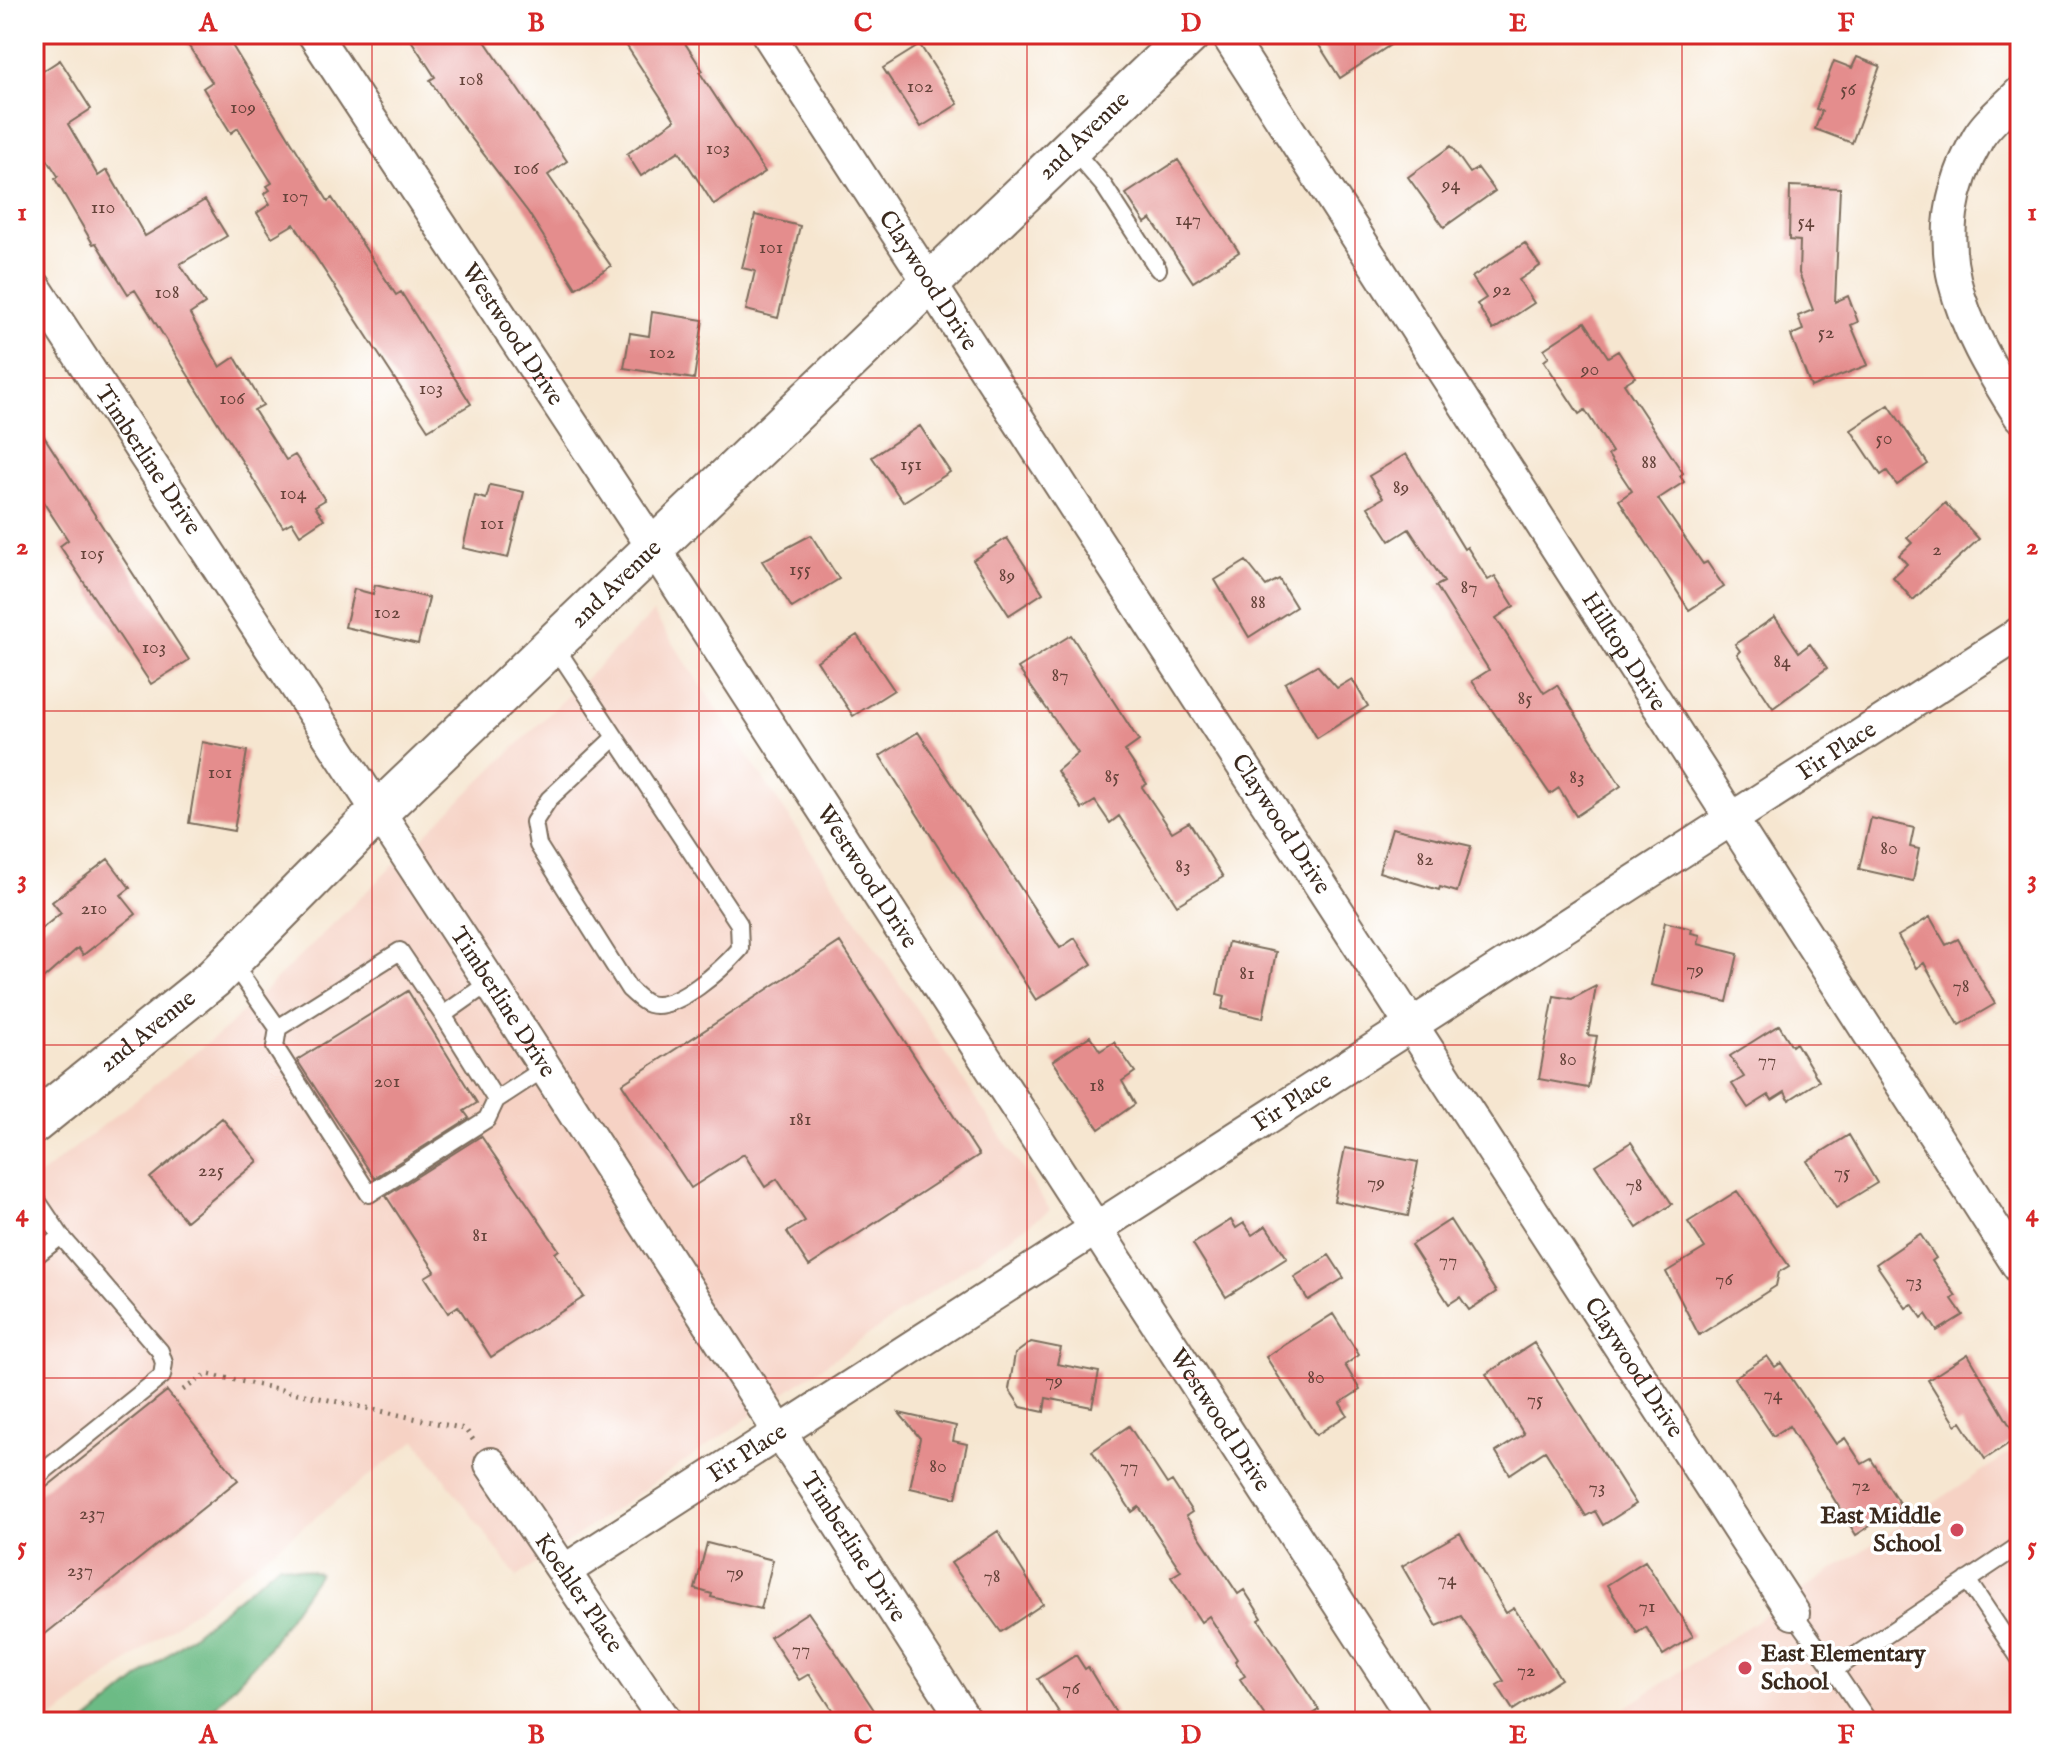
<svg xmlns="http://www.w3.org/2000/svg" width="2054" height="1756" font-family="'IM FELL English',serif">
<style>
.built{fill:#f6d2c4}
.forest{fill:#6cbb85;stroke:#547252;stroke-width:2}
.building{fill:#e48d8d}
.lines{fill:none;stroke-linecap:round;stroke-linejoin:round}
.service-casing{stroke:#7c6c5c;stroke-width:20}
.minor-casing{stroke:#7c6c5c;stroke-width:36}
.tertiary-casing{stroke:#7c6c5c;stroke-width:44}
.path{stroke:#7c6c5c;stroke-width:5;stroke-dasharray:2 6;stroke-linecap:butt}
.service{stroke:#fff;stroke-width:16}
.minor{stroke:#fff;stroke-width:32}
.tertiary{stroke:#fff;stroke-width:40}
.grid{fill:none;stroke:#d62828;stroke-width:2;stroke-opacity:0.55}
.poi-dot{fill:#d1495b;stroke:#fff;stroke-width:3}
.labels{text-anchor:middle;dominant-baseline:central;stroke-width:7;stroke-linejoin:round;paint-order:stroke}
.number-label{font-size:20px;fill:#65433a}
.street-label{font-size:24px;fill:#3b2a1e;stroke:#fff}
.poi-label{font-size:24px;font-weight:bold;fill:#3b2a1e;stroke:#fff;text-anchor:end}
.neatline{fill:none;stroke:#d62828;stroke-width:3}
.grid-label{font-size:26px;text-anchor:middle;font-weight:bold;fill:#d62828}
</style>
<rect width="100%" height="100%" fill="#fff"/>
<filter id="ink" filterUnits="userSpaceOnUse"><feTurbulence type="fractalNoise" baseFrequency=".0125" numOctaves="2"/><feDisplacementMap in="SourceGraphic" scale="16" xChannelSelector="R" yChannelSelector="G"/><feConvolveMatrix kernelMatrix="1 2 1 2 8 2 1 2 1" color-interpolation-filters="sRGB"/></filter>
<filter id="wash" filterUnits="userSpaceOnUse"><feTurbulence type="fractalNoise" baseFrequency=".006" numOctaves="4" result="noise"/><feDisplacementMap in="SourceGraphic" scale="32" xChannelSelector="R" yChannelSelector="G"/><feGaussianBlur stdDeviation="1.8" result="paint"/><feColorMatrix in="noise" values="0 0 0 0 0 0 0 0 0 0 0 0 0 0 0 0 0 1.4 0 .05"/><feComposite in="paint" operator="in"/></filter>
<g filter="url(#wash)">
<rect width="100%" height="100%" fill="#f6e6d0"/>
<!-- built -->
<path class="built" d="M653,613L1050,1210L517,1577L416,1440L49,1722H34V1180L225,1029Z
M2020,1446V1722H1604L1768,1613Z"/>
<!-- forest -->
<path class="forest" d="M279,1564L319,1573L265,1652L201,1722H86Z"/>
<g id="blocks">
<!-- building -->
<path class="building" d="M181,34H225L328,201L332,198L396,295L401,292L471,404L428,430L294,224L272,237L257,213L270,204L264,194L270,190L267,186L272,183L238,128L231,133L203,88L212,82Z
M407,34H480L567,161L548,175L611,266L576,288L528,212L446,105L430,80L435,77Z
M619,34H679L703,71L700,73L765,172L714,205L679,151L641,176L627,154L675,120Z
M1312,34H1407L1340,78Z
M920,45L958,104L921,127L883,68Z
M1857,57L1880,66L1852,143L1815,129L1822,111L1816,109L1834,61L1852,68Z
M60,60L91,109L68,124L98,176L107,170L145,236L205,200L227,236L180,264L205,304L190,314L220,367L235,357L263,405L254,410L286,460L295,455L325,500L315,506L324,519L300,535L292,522L283,527L135,290L128,294L96,243L93,244L55,179L58,176L34,139V77Z
M1451,146L1470,173L1478,168L1495,191L1444,227L1408,177Z
M1178,160L1239,252L1193,282L1151,219L1145,223L1126,194Z
M1790,186L1840,188L1835,302L1848,296L1858,322L1851,325L1868,365L1811,387L1791,335L1803,330L1798,316L1813,310L1799,273L1800,241L1789,240Z
M755,215L800,226L778,318L746,310L755,271L742,268Z
M1525,243L1540,266L1519,280L1534,303L1493,330L1477,304L1486,298L1472,277Z
M652,312L703,320L694,379L624,368L630,333L649,336Z
M1585,322L1608,357L1618,351L1635,377L1624,384L1683,473L1680,476L1684,482L1658,499L1703,564L1707,562L1724,587L1689,610L1619,500L1632,491L1608,455L1612,452L1585,410L1579,414L1544,361L1549,357L1544,349Z
M1889,405L1928,464L1897,485L1887,471L1881,475L1851,430Z
M34,421L189,660L151,684L60,546L68,540L34,488Z
M920,426L950,472L903,502L872,457Z
M1406,454L1464,549L1467,547L1488,580L1495,576L1514,606L1496,618L1544,693L1557,685L1621,786L1576,816L1559,788L1550,794L1472,681L1489,670L1436,586L1444,582L1409,529L1390,541L1368,507L1383,498L1369,476Z
M490,485L524,492L508,558L463,548L475,496L486,499Z
M1945,503L1979,539L1913,600L1893,577L1907,564L1899,555L1912,543L1907,538Z
M811,535L839,579L792,608L762,561Z
M1007,538L1043,593L1009,615L973,560Z
M1246,561L1266,586L1279,579L1296,607L1249,637L1215,580Z
M375,585L429,598L418,644L345,627L354,589L373,594Z
M1775,617L1799,652L1810,644L1827,668L1773,708L1737,654L1740,651L1735,644Z
M857,635L894,690L853,716L817,661Z
M1071,635L1139,741L1125,751L1147,784L1142,787L1172,832L1189,822L1223,877L1177,905L1119,816L1110,823L1095,801L1082,809L1057,771L1078,753L1018,668Z
M1317,665L1337,688L1352,679L1368,706L1317,738L1285,683Z
M918,732L1060,948L1075,938L1092,964L1036,1000L880,756Z
M202,742L247,751L234,831L189,823Z
M1871,818L1914,828L1910,847L1919,849L1913,881L1859,869Z
M1392,828L1471,846L1457,892L1440,887L1439,890L1379,872Z
M108,859L130,888L121,895L136,914L83,955L78,948L34,987V935L61,913L52,902Z
M1930,917L1946,945L1958,939L1995,1004L1959,1025L1924,963L1916,968L1898,936Z
M1665,922L1692,929L1691,933L1700,935L1698,944L1738,954L1727,1002L1651,985Z
M840,942L979,1155L809,1266L787,1232L805,1221L777,1179L765,1187L744,1154L691,1188L622,1084Z
M1228,942L1276,952L1263,1018L1222,1009L1225,996L1217,994Z
M1596,986L1588,1035L1597,1036L1588,1088L1539,1079L1554,996L1572,999Z
M408,991L477,1103L464,1111L469,1118L374,1178L297,1060Z
M1779,1025L1792,1046L1796,1043L1819,1081L1789,1100L1785,1092L1772,1100L1769,1095L1748,1108L1732,1084L1744,1077L1730,1056Z
M1090,1036L1100,1051L1114,1042L1135,1072L1122,1081L1135,1104L1099,1129L1053,1061Z
M222,1118L258,1161L186,1221L150,1178Z
M1849,1135L1877,1183L1836,1208L1807,1161Z
M481,1136L559,1250L555,1253L584,1297L491,1357L458,1306L448,1313L425,1277L435,1271L386,1196Z
M1631,1142L1672,1204L1637,1228L1595,1165Z
M1345,1148L1418,1162L1408,1216L1334,1201Z
M1737,1191L1789,1266L1779,1272L1776,1286L1699,1335L1666,1272L1705,1248L1688,1222Z
M1231,1220L1236,1228L1244,1223L1252,1235L1266,1226L1287,1258L1226,1297L1193,1244Z
M1450,1220L1496,1292L1469,1310L1460,1297L1449,1304L1411,1245Z
M1920,1234L1936,1258L1932,1261L1956,1296L1952,1299L1963,1315L1937,1331L1926,1314L1922,1318L1912,1304L1906,1308L1876,1264Z
M1329,1255L1344,1278L1308,1300L1294,1277Z
M1333,1314L1359,1355L1345,1365L1360,1390L1340,1403L1347,1415L1316,1435L1266,1357Z
M1031,1342L1061,1348L1057,1364L1099,1372L1092,1407L1046,1398L1044,1412L1021,1407L1009,1389L1015,1354Z
M1534,1343L1636,1504L1603,1525L1595,1511L1586,1516L1545,1451L1510,1474L1496,1452L1524,1434L1486,1374Z
M1968,1354L2017,1438L1985,1459L1961,1422L1956,1425L1928,1380Z
M1767,1356L1775,1367L1781,1363L1836,1444L1845,1438L1862,1464L1871,1459L1901,1506L1856,1535L1789,1426L1773,1436L1734,1378Z
M167,1391L238,1480L34,1643V1497Z
M899,1413L956,1426L953,1441L967,1444L956,1498L910,1488L920,1438Z
M1129,1426L1167,1484L1172,1481L1192,1512L1186,1516L1238,1594L1244,1590L1262,1618L1259,1620L1319,1710L1301,1722H1269L1240,1679L1245,1676L1235,1661L1237,1659L1209,1616L1201,1622L1171,1577L1181,1571L1139,1507L1132,1512L1092,1451Z
M998,1531L1043,1604L1001,1632L951,1563Z
M1460,1533L1506,1613L1514,1608L1561,1679L1513,1710L1497,1685L1504,1681L1461,1616L1437,1626L1402,1566Z
M707,1543L773,1560L761,1609L711,1597L712,1594L695,1589Z
M1645,1561L1693,1636L1663,1655L1646,1627L1637,1633L1607,1585Z
M808,1612L837,1654L882,1722H840L809,1674L799,1680L770,1637Z
M1076,1655L1085,1669L1088,1667L1116,1713L1098,1722H1065L1038,1679Z"/>
</g>
</g>
<g filter="url(#ink)">
<use href="#blocks" fill-opacity="0" stroke="#7c6c5c" stroke-width="2"/>
<g class="lines">
<defs>
<path id="service" d="M1072,149L1104,186L1158,269
M554,645L739,924L740,949C723,968 676,1012 649,1004C642,1002 635,994 629,989L538,845L534,822L549,799L615,737
M231,961L278,1028L400,951L443,1015L490,982
M443,1015L496,1100L545,1068
M278,1028L275,1047L369,1194L487,1119L496,1100
M34,1196L61,1236L34,1257
M34,1479L162,1376L164,1363L160,1351L61,1236
M1967,1580L2020,1659
M1793,1613L1834,1670L2020,1545
M1834,1670L1869,1722"/>
<g id="minor">
<path id="s1" d="M314,34L653,547L1416,1722"/>
<path id="s2" d="M768,34L1793,1613"/>
<path id="s3" d="M1227,34L2020,1268"/>
<path d="M2020,93C2007,107 1988,121 1978,138C1918,243 1962,324 2020,416"/>
<path id="s4" d="M34,286L490,982L966,1722"/>
<path id="s5" d="M491,1464L666,1722"/>
<path id="s6" d="M566,1570L2020,633"/>
</g>
<g id="tertiary">
<path id="s7" d="M34,1123L214,978L379,811L1190,34"/>
</g>
</defs>
<!-- service casing -->
<use href="#service" class="service-casing"/>
<!-- minor casing -->
<use href="#minor" class="minor-casing"/>
<!-- tertiary casing -->
<use href="#tertiary" class="tertiary-casing"/>
<!-- path -->
<path class="path" d="M183,1390L207,1374L465,1429L474,1441"/>
<!-- service -->
<use href="#service" class="service"/>
<!-- minor -->
<use href="#minor" class="minor"/>
<!-- tertiary -->
<use href="#tertiary" class="tertiary"/>
</g>
</g>
<!-- grid -->
<path class="grid" d="M372,34V1722M699,34V1722M1027,34V1722M1355,34V1722M1682,34V1722M34,378H2020M34,711H2020M34,1045H2020M34,1378H2020"/>
<!-- markers -->
<g class="poi-dot">
<circle cx="1957" cy="1530" r="8"/>
<circle cx="1745" cy="1668" r="8"/>
</g>
<g class="labels">
<!-- number labels -->
<g class="number-label">
<text x="471" y="79">108</text>
<text x="920" y="86">102</text>
<text x="1848" y="89">56</text>
<text x="243" y="107">109</text>
<text x="718" y="148">103</text>
<text x="526" y="168">106</text>
<text x="1451" y="184">94</text>
<text x="295" y="196">107</text>
<text x="103" y="207">110</text>
<text x="1188" y="219">147</text>
<text x="1806" y="221">54</text>
<text x="771" y="247">101</text>
<text x="1502" y="289">92</text>
<text x="167" y="292">108</text>
<text x="1826" y="332">52</text>
<text x="662" y="352">102</text>
<text x="1590" y="369">90</text>
<text x="431" y="388">103</text>
<text x="232" y="398">106</text>
<text x="1884" y="438">50</text>
<text x="1649" y="462">88</text>
<text x="911" y="464">151</text>
<text x="1401" y="487">89</text>
<text x="293" y="493">104</text>
<text x="492" y="523">101</text>
<text x="1937" y="549">2</text>
<text x="92" y="553">105</text>
<text x="800" y="569">155</text>
<text x="1007" y="575">89</text>
<text x="1469" y="587">87</text>
<text x="1258" y="602">88</text>
<text x="387" y="612">102</text>
<text x="154" y="647">103</text>
<text x="1782" y="661">84</text>
<text x="1060" y="675">87</text>
<text x="1525" y="698">85</text>
<text x="220" y="772">101</text>
<text x="1112" y="776">85</text>
<text x="1577" y="777">83</text>
<text x="1889" y="848">80</text>
<text x="1425" y="859">82</text>
<text x="1183" y="866">83</text>
<text x="94" y="908">210</text>
<text x="1695" y="969">79</text>
<text x="1247" y="973">81</text>
<text x="1961" y="986">78</text>
<text x="1568" y="1059">80</text>
<text x="1767" y="1060">77</text>
<text x="387" y="1081">201</text>
<text x="1097" y="1085">18</text>
<text x="800" y="1119">181</text>
<text x="211" y="1170">225</text>
<text x="1842" y="1172">75</text>
<text x="1376" y="1182">79</text>
<text x="1634" y="1185">78</text>
<text x="480" y="1235">81</text>
<text x="1448" y="1260">77</text>
<text x="1724" y="1279">76</text>
<text x="1914" y="1281">73</text>
<text x="1316" y="1377">80</text>
<text x="1054" y="1380">79</text>
<text x="1773" y="1394">74</text>
<text x="1535" y="1399">75</text>
<text x="938" y="1466">80</text>
<text x="1129" y="1466">77</text>
<text x="1861" y="1485">72</text>
<text x="1597" y="1487">73</text>
<text x="92" y="1513">237</text>
<text x="80" y="1570">237</text>
<text x="735" y="1572">79</text>
<text x="992" y="1576">78</text>
<text x="1447" y="1579">74</text>
<text x="1647" y="1606">71</text>
<text x="801" y="1649">77</text>
<text x="1526" y="1670">72</text>
<text x="1071" y="1688">76</text>
</g>
<!-- street labels -->
<g class="street-label">
<text stroke="none"><textPath href="#s7" startOffset="1442">2nd Avenue</textPath></text>
<text stroke="none"><textPath href="#s2" startOffset="294">Claywood Drive</textPath></text>
<text stroke="none"><textPath href="#s1" startOffset="360">Westwood Drive</textPath></text>
<text stroke="none"><textPath href="#s4" startOffset="208">Timberline Drive</textPath></text>
<text stroke="none"><textPath href="#s7" startOffset="794">2nd Avenue</textPath></text>
<text stroke="none"><textPath href="#s3" startOffset="734">Hilltop Drive</textPath></text>
<text stroke="none"><textPath href="#s6" startOffset="1512">Fir Place</textPath></text>
<text stroke="none"><textPath href="#s2" startOffset="942">Claywood Drive</textPath></text>
<text stroke="none"><textPath href="#s1" startOffset="1008">Westwood Drive</textPath></text>
<text stroke="none"><textPath href="#s4" startOffset="856">Timberline Drive</textPath></text>
<text stroke="none"><textPath href="#s7" startOffset="146">2nd Avenue</textPath></text>
<text stroke="none"><textPath href="#s6" startOffset="864">Fir Place</textPath></text>
<text stroke="none"><textPath href="#s2" startOffset="1590">Claywood Drive</textPath></text>
<text stroke="none"><textPath href="#s1" startOffset="1656">Westwood Drive</textPath></text>
<text stroke="none"><textPath href="#s6" startOffset="216">Fir Place</textPath></text>
<text stroke="none"><textPath href="#s4" startOffset="1504">Timberline Drive</textPath></text>
<text stroke="none"><textPath href="#s5" startOffset="156">Koehler Place</textPath></text>
</g>
<!-- poi labels -->
<g class="poi-label">
<text x="1941" y="1516">East Middle<tspan x="1941" dy="28">School</tspan></text>
<text x="1761" y="1654" text-anchor="start">East Elementary<tspan x="1761" dy="28">School</tspan></text>
</g>
</g>
<!-- margin -->
<rect width="2054" height="1756" fill="none" stroke="#fff" stroke-width="88"/>
<rect x="44" y="44" width="1966" height="1668" class="neatline"/>
<g class="grid-label">
<text x="208" y="31">A</text>
<text x="536" y="31">B</text>
<text x="863" y="31">C</text>
<text x="1191" y="31">D</text>
<text x="1518" y="31">E</text>
<text x="1846" y="31">F</text>
<text x="22" y="220">1</text>
<text x="2032" y="220">1</text>
<text x="22" y="554">2</text>
<text x="2032" y="554">2</text>
<text x="22" y="887">3</text>
<text x="2032" y="887">3</text>
<text x="22" y="1221">4</text>
<text x="2032" y="1221">4</text>
<text x="22" y="1554">5</text>
<text x="2032" y="1554">5</text>
<text x="208" y="1743">A</text>
<text x="536" y="1743">B</text>
<text x="863" y="1743">C</text>
<text x="1191" y="1743">D</text>
<text x="1518" y="1743">E</text>
<text x="1846" y="1743">F</text>
</g>
</svg>
